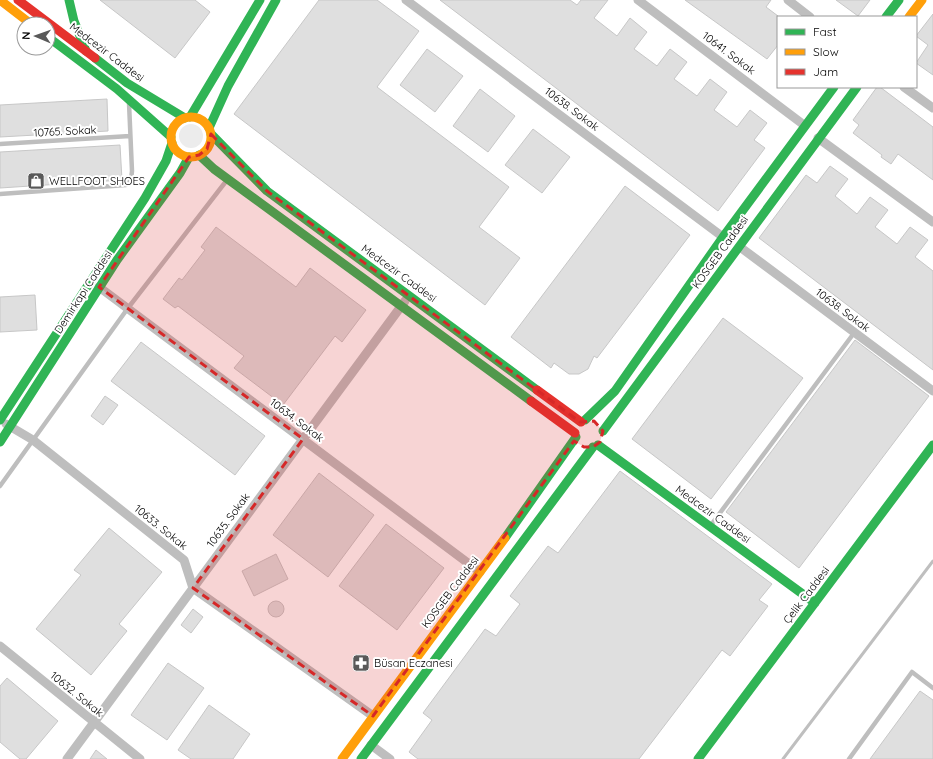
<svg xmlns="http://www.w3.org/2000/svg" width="933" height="759" font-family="Quicksand,sans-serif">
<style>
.green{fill:#ececec}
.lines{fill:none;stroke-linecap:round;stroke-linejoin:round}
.stream{stroke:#bfbfbf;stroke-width:3}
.building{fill:#dfdfdf;stroke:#c7c7c7}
.lane{stroke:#bebebe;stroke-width:4.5}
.street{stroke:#bebebe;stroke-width:9}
.fast{stroke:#30b455;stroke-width:9}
.slow{stroke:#ff9f0a;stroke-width:9}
.jam{stroke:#e5322d;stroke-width:9}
.marked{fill:#d62828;fill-opacity:0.2;stroke:#d62828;stroke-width:3;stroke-dasharray:8 5;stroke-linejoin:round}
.labels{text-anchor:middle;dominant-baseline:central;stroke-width:4;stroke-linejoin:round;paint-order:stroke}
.street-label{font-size:11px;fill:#000;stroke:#fff}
.poi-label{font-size:11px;fill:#000;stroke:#fff;text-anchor:start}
</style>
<rect width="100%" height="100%" fill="#fff"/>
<!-- green -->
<path class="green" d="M179 136a12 12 0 1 1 24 0a12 12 0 1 1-24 0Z"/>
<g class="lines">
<!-- stream -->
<path class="stream" d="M783,759L933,561"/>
</g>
<!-- building -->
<path class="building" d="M100,0H195L210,12L175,58Z
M319,0H377L419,31L377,87L509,187L479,227L520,258L485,305L234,114Z
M440,0H570L577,5L581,0H608L594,18L617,36L630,18L647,32L634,49L657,66L670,49L687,62L674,79L697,96L710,79L727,92L714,110L737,127L750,110L767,123L754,140L765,148L718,211Z
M685,0H771L766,7L778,16V45L767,59Z
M836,0H870L858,16Z
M933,14V75L916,63L928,45L916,36Z
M427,49L463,76L435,112L400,85Z
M877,87H880L933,127V180L898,154L891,164L881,157L882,155L853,133L859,125L853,120Z
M480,89L515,116L488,152L453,126Z
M107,99L108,131L0,137V105Z
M533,129L570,157L542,193L505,165Z
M120,145L122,180L0,188V152Z
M830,166L848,179L835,196L857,214L870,197L888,210L875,227L897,244L910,227L928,240L915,257L933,271V370L759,238L806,175L817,183Z
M625,186L690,235L597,358L594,356L588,369L579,374H569L554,363L551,368L511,337Z
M216,227L296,287L310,268L366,310L342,342L335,336L283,405L234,368L244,356L178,306L175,308L163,299L179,278L182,280L205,250L201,247Z
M35,295L37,330L0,332V297Z
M723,318L803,378L711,499L632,439Z
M855,340L929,396L799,568L726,512Z
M141,342L265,436L235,475L111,381Z
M105,396L118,405L103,425L91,416Z
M620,471L772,584L759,600L768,606L730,656L722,650L639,759H418L409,752L432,720L423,713L485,629L496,636L520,604L510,596L548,546L558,553Z
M319,473L374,515L328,577L273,535Z
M386,524L444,568L397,630L339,586Z
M109,528L162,572L119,624L127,631L91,675L36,629L81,575L74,570Z
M276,554L288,579L254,596L242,571Z
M268 609a8 8 0 1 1 16 0a8 8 0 1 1-16 0Z
M193,609L203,617L191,633L181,625Z
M168,663L204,688L167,740L131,715Z
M7,678L58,721L26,759H20L0,742V686Z
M920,691L933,700V759H870Z
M209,705L250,734L233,759H191L178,750Z
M96,750L107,759H90Z"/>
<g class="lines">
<!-- lane -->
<path class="lane" d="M0,144L130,136
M0,194L126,185L131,180L132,171L129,103
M0,486L128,308L227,180
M711,525L854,333
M849,759L912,672L933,688"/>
<!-- street -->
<path class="street" d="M406,0L723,237
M638,0L804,125
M788,0L810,17
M904,87L933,108
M818,138L933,222
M740,247L933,391
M99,287L480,572
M6,424L33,440L184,560L193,588L373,716
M0,646L140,759
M371,745L390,759
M67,759L405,301"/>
<!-- fast -->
<path class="fast" d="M69,0L74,21L86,51
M886,17L899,0
M48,37L117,89L171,137
M95,58L127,83L185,118
M190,117L260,0
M209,128L228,86L276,0
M211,134L267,191L537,390
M199,155L214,169L531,401
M0,420L145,198L166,161L172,143
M585,420L615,391L723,237L834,87
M603,431L857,87
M0,442L117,260L180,173L189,157
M598,445L815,603
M505,538L576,437
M361,759L593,447
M698,759L933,445"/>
<!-- slow -->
<path class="slow" d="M0,0L31,24
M909,17L922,0
M171 137a20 20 0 1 1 40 0a20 20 0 1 1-40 0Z
M342,759L505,538"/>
<!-- jam -->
<path class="jam" d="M18,0L95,58
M537,390L581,422
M531,401L575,433"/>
</g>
<!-- marked area -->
<path class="marked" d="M211,134L267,191L580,422L594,421L603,431L600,442L593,447H584L574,441L373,716L193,588L303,439L99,287L189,157L199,155L207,149Z"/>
<!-- icons -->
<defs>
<symbol id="shop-square" viewBox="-11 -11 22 22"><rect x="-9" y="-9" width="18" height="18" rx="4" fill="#595959" stroke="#fff"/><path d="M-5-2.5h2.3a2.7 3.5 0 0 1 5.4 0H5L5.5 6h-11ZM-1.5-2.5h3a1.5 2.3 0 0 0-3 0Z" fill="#fff"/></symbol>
<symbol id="pharmacy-square" viewBox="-11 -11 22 22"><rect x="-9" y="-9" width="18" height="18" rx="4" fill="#595959" stroke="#fff"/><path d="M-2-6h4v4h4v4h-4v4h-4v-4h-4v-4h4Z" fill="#fff"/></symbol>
</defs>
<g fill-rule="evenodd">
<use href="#shop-square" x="26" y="171" width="20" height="20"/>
<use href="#pharmacy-square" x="351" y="653" width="20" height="20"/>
</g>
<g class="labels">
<!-- street labels -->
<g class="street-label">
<text transform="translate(107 52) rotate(37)">Medcezir Caddesi</text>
<text transform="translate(729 53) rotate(37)">10641. Sokak</text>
<text transform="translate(572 109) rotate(37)">10638. Sokak</text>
<text transform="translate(65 131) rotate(-3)">10765. Sokak</text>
<text transform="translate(720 252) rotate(-54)">KOSGEB Caddesi</text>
<text transform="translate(399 273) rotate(36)">Medcezir Caddesi</text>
<text transform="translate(83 292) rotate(-57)">Demirkapı Caddesi</text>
<text transform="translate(843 310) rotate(37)">10638. Sokak</text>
<text transform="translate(297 420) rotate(37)">10634. Sokak</text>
<text transform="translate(713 514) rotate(36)">Medcezir Caddesi</text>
<text transform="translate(228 520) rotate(-54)">10635. Sokak</text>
<text transform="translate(161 527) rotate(39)">10633. Sokak</text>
<text transform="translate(450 592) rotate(-53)">KOSGEB Caddesi</text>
<text transform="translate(806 595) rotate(-53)">Çelik Caddesi</text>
<text transform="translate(77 694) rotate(39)">10632. Sokak</text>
</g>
<!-- poi labels -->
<g class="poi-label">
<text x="49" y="181">WELLFOOT SHOES</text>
<text x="374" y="663">Büsan Eczanesi</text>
</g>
</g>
<!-- legend -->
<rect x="777" y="16" width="140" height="72" fill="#ffffff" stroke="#999999"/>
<rect x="785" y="29" width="20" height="6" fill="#30b455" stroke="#999999"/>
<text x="813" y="36" font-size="12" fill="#000000">Fast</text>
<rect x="785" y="49" width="20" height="6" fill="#ff9f0a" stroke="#999999"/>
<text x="813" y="56" font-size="12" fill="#000000">Slow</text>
<rect x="785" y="69" width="20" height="6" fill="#e5322d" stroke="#999999"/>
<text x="813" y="76" font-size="12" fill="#000000">Jam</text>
<!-- north arrow -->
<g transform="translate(36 36) rotate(272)"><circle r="19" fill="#ffffff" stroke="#999999"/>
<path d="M0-3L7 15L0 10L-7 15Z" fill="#595959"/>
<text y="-6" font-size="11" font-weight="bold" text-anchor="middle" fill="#000000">N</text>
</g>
</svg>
